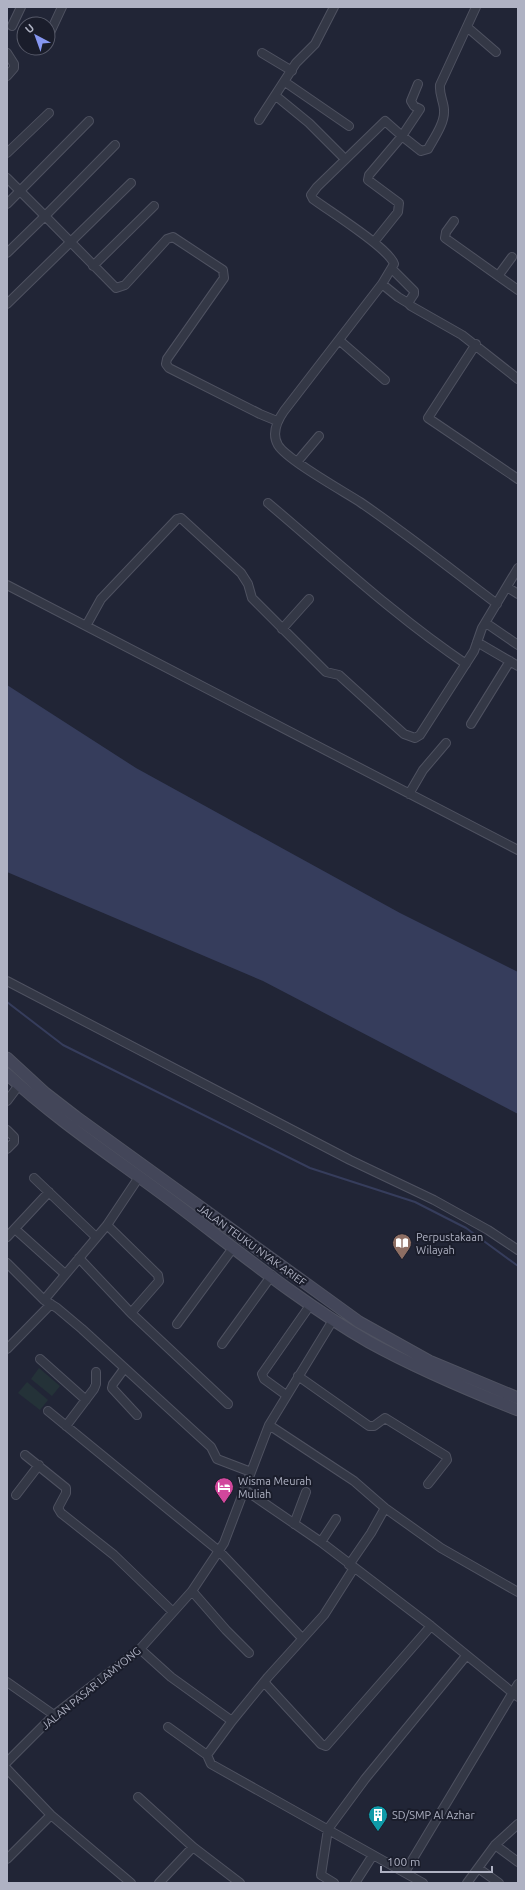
<svg xmlns="http://www.w3.org/2000/svg" width="525" height="1890" font-family="Ubuntu,sans-serif">
<style>
.green{fill:#243238}
.water{fill:#363d5c}
.lines{fill:none;stroke-linecap:round;stroke-linejoin:round}
.stream{stroke:#363d5c;stroke-width:2}
.street-casing{stroke:#4f5261;stroke-width:10}
.secondary-casing{stroke:#4f5261;stroke-width:13}
.street{stroke:#343846;stroke-width:8}
.secondary{stroke:#434659;stroke-width:11}
.labels{text-anchor:middle;dominant-baseline:central;stroke-width:4;stroke-linejoin:round;paint-order:stroke}
.poi-label{font-size:11px;fill:#afb2c3;stroke:#1a1d2b;text-anchor:start}
.street-label{font-size:11px;fill:#afb2c3;stroke:#1a1d2b}
</style>
<rect width="100%" height="100%" fill="#212536"/>
<!-- green -->
<path class="green" d="M39,1368L60,1386L52,1396L31,1379Z
M27,1382L48,1400L40,1410L18,1393Z"/>
<!-- water -->
<path class="water" d="M7,685L136,768L400,913L518,972V1114L263,981L7,872Z"/>
<g class="lines">
<!-- stream -->
<path class="stream" d="M7,1002L63,1045L310,1168L415,1202L466,1228L518,1266"/>
<defs>
<path id="street" d="M12,26L21,7
M467,27L496,52
M48,37L62,7
M7,53L14,64V68L7,76
M262,53L292,71
M285,82L349,126
M418,84L411,101L414,106L420,109L402,136L385,121L317,187L311,195L313,199C329,211 389,248 394,264L382,284L284,411C277,421 271,433 278,445C287,460 343,491 360,502C407,534 452,570 497,604
M276,96L309,123L342,156
M259,120L296,63L315,44L334,7
M115,145L45,216L116,288L125,285L167,239L173,237L223,270L224,278L167,359L166,364L169,368L260,414L277,421
M7,153L49,113
M7,178L45,216L7,253
M7,204L89,121
M454,221L446,232L445,238L518,290
M374,242L398,212L399,203L368,180L369,175L402,136L421,151L428,149C434,138 445,123 444,110C444,102 439,95 440,85L476,7
M93,266L154,206
M392,269L414,291V294L408,303L411,306L462,335L518,379
M498,276L512,257
M382,284L398,297L408,303
M7,304L131,183
M339,340L385,380
M476,344L428,418L518,479
M297,462L319,436
M268,503C332,557 396,617 466,664
M7,585L518,850
M507,587L518,594
M486,623L518,645
M86,626L101,599L177,519L181,518L241,573L248,584L252,598L326,672L339,675L404,734L415,738L420,735L474,651L482,628L518,568
M282,629L309,599
M477,642L518,666
M471,724L510,661
M409,794L423,770L446,743
M7,981L350,1160L434,1200L488,1230L518,1250
M7,1101L19,1085
M7,1130L14,1137V1142L7,1149
M34,1178L96,1237
M107,1225L158,1275L159,1281L131,1313
M15,1229L65,1274
M7,1237L49,1192
M79,1258L131,1313L228,1404
M7,1263L44,1300L57,1308L82,1329L211,1447L217,1459L251,1472
M44,1300L107,1225L139,1177
M177,1324L233,1248
M222,1344L272,1275
M7,1349L51,1304
M40,1359L86,1400
M124,1369L113,1384L112,1388L137,1415
M298,1376L369,1426H374L385,1418L446,1456L447,1460L428,1484
M286,1395L264,1379L262,1374L311,1304
M48,1411L219,1551L302,1638
M269,1425L354,1481L385,1508L441,1548L518,1592
M66,1426L94,1389L96,1384V1372
M25,1455L66,1488V1493L58,1508L61,1513L114,1555L173,1612
M245,1490L321,1542L431,1626L518,1697
M16,1495L39,1465
M294,1524L306,1492
M321,1542L336,1519
M349,1565L371,1533L385,1508
M354,1568L324,1615L268,1677L232,1721L207,1755L211,1764L423,1883
M192,1591L226,1630L249,1653
M140,1649L171,1677L232,1721
M7,1682L54,1715
M264,1682L321,1744L326,1746L431,1626
M168,1727L207,1755
M7,1762L54,1715L140,1649L192,1591L224,1543L269,1425L333,1320
M7,1769L51,1815L131,1883
M138,1797L193,1847L240,1883
M495,1845L518,1862
M7,1859L51,1815
M478,1868L499,1883
M405,1872L518,1684
M159,1883L193,1847
M334,1883L321,1875L328,1829L365,1779L466,1656
M355,1883L373,1855
M467,1883L495,1845L518,1824"/>
<path id="secondary" d="M7,1058L45,1093L76,1117L359,1322L429,1361L518,1398
M7,1074C59,1122 119,1161 176,1204C238,1251 301,1303 369,1342C416,1368 468,1390 518,1410"/>
</defs>
<!-- street casing -->
<use href="#street" class="street-casing"/>
<!-- secondary casing -->
<use href="#secondary" class="secondary-casing"/>
<!-- street -->
<use href="#street" class="street"/>
<!-- secondary -->
<use href="#secondary" class="secondary"/>
</g>
<!-- icons -->
<defs>
<symbol id="library-pin" viewBox="-11 -11 22 30"><path d="M0 17L-7.5 6A9.5 9.5 0 1 1 7.5 6Z" fill="#8d6e63" stroke="#1a1d2b"/><path d="M-6-4Q-3-5.5-.7-3.5V5Q-3 3-6 4ZM6-4Q3-5.5 .7-3.5V5Q3 3 6 4Z" fill="#fff"/></symbol>
<symbol id="hotel-pin" viewBox="-11 -11 22 30"><path d="M0 17L-7.5 6A9.5 9.5 0 1 1 7.5 6Z" fill="#d1479c" stroke="#1a1d2b"/><path d="M-6-4.5h1.5V1H6V5H4.5V3h-9V5H-6ZM-4 0a1.8 1.8 0 1 1 3.6 0ZM.5 0V-2.5h3Q6-2.5 6 0Z" fill="#fff"/></symbol>
<symbol id="building-pin" viewBox="-11 -11 22 30"><path d="M0 17L-7.5 6A9.5 9.5 0 1 1 7.5 6Z" fill="#0f9aa8" stroke="#1a1d2b"/><path d="M-4-6H4V6H1V3H-1V6H-4ZM-2.5-4.3h1.7v1.8h-1.7ZM.8-4.3h1.7v1.8H.8ZM-2.5-1h1.7V.8h-1.7ZM.8-1h1.7V.8H.8Z" fill="#fff"/></symbol>
</defs>
<g fill-rule="evenodd">
<use href="#library-pin" x="391" y="1232" width="22" height="30"/>
<use href="#hotel-pin" x="213" y="1476" width="22" height="30"/>
<use href="#building-pin" x="367" y="1804" width="22" height="30"/>
</g>
<g class="labels">
<!-- poi labels -->
<g class="poi-label">
<text x="416" y="1237">Perpustakaan<tspan x="416" dy="13">Wilayah</tspan></text>
<text x="238" y="1481">Wisma Meurah<tspan x="238" dy="13">Muliah</tspan></text>
<text x="392" y="1815">SD/SMP Al Azhar</text>
</g>
<!-- street labels -->
<g class="street-label">
<text transform="translate(252 1245) rotate(36)">JALAN TEUKU NYAK ARIEF</text>
<text transform="translate(91 1688) rotate(-39)">JALAN PASAR LAMYONG</text>
</g>
</g>
<!-- border -->
<rect width="525" height="1890" fill="none" stroke="#afb2c3" stroke-width="16"/>
<!-- north arrow -->
<g transform="translate(36 36) rotate(319)"><circle r="19" fill="#1a1d2b" stroke="#565968"/>
<path d="M0-3L7 15L0 10L-7 15Z" fill="#8697f1"/>
<text y="-6" font-size="11" font-weight="bold" text-anchor="middle" fill="#afb2c3">U</text>
</g>
<!-- scale -->
<path d="M381 1866v6h111v-6" fill="none" stroke="#afb2c3" stroke-width="2"/>
<text x="387" y="1866" font-size="12" fill="#afb2c3" stroke="#1a1d2b" stroke-width="3" paint-order="stroke">100 m</text>
</svg>
